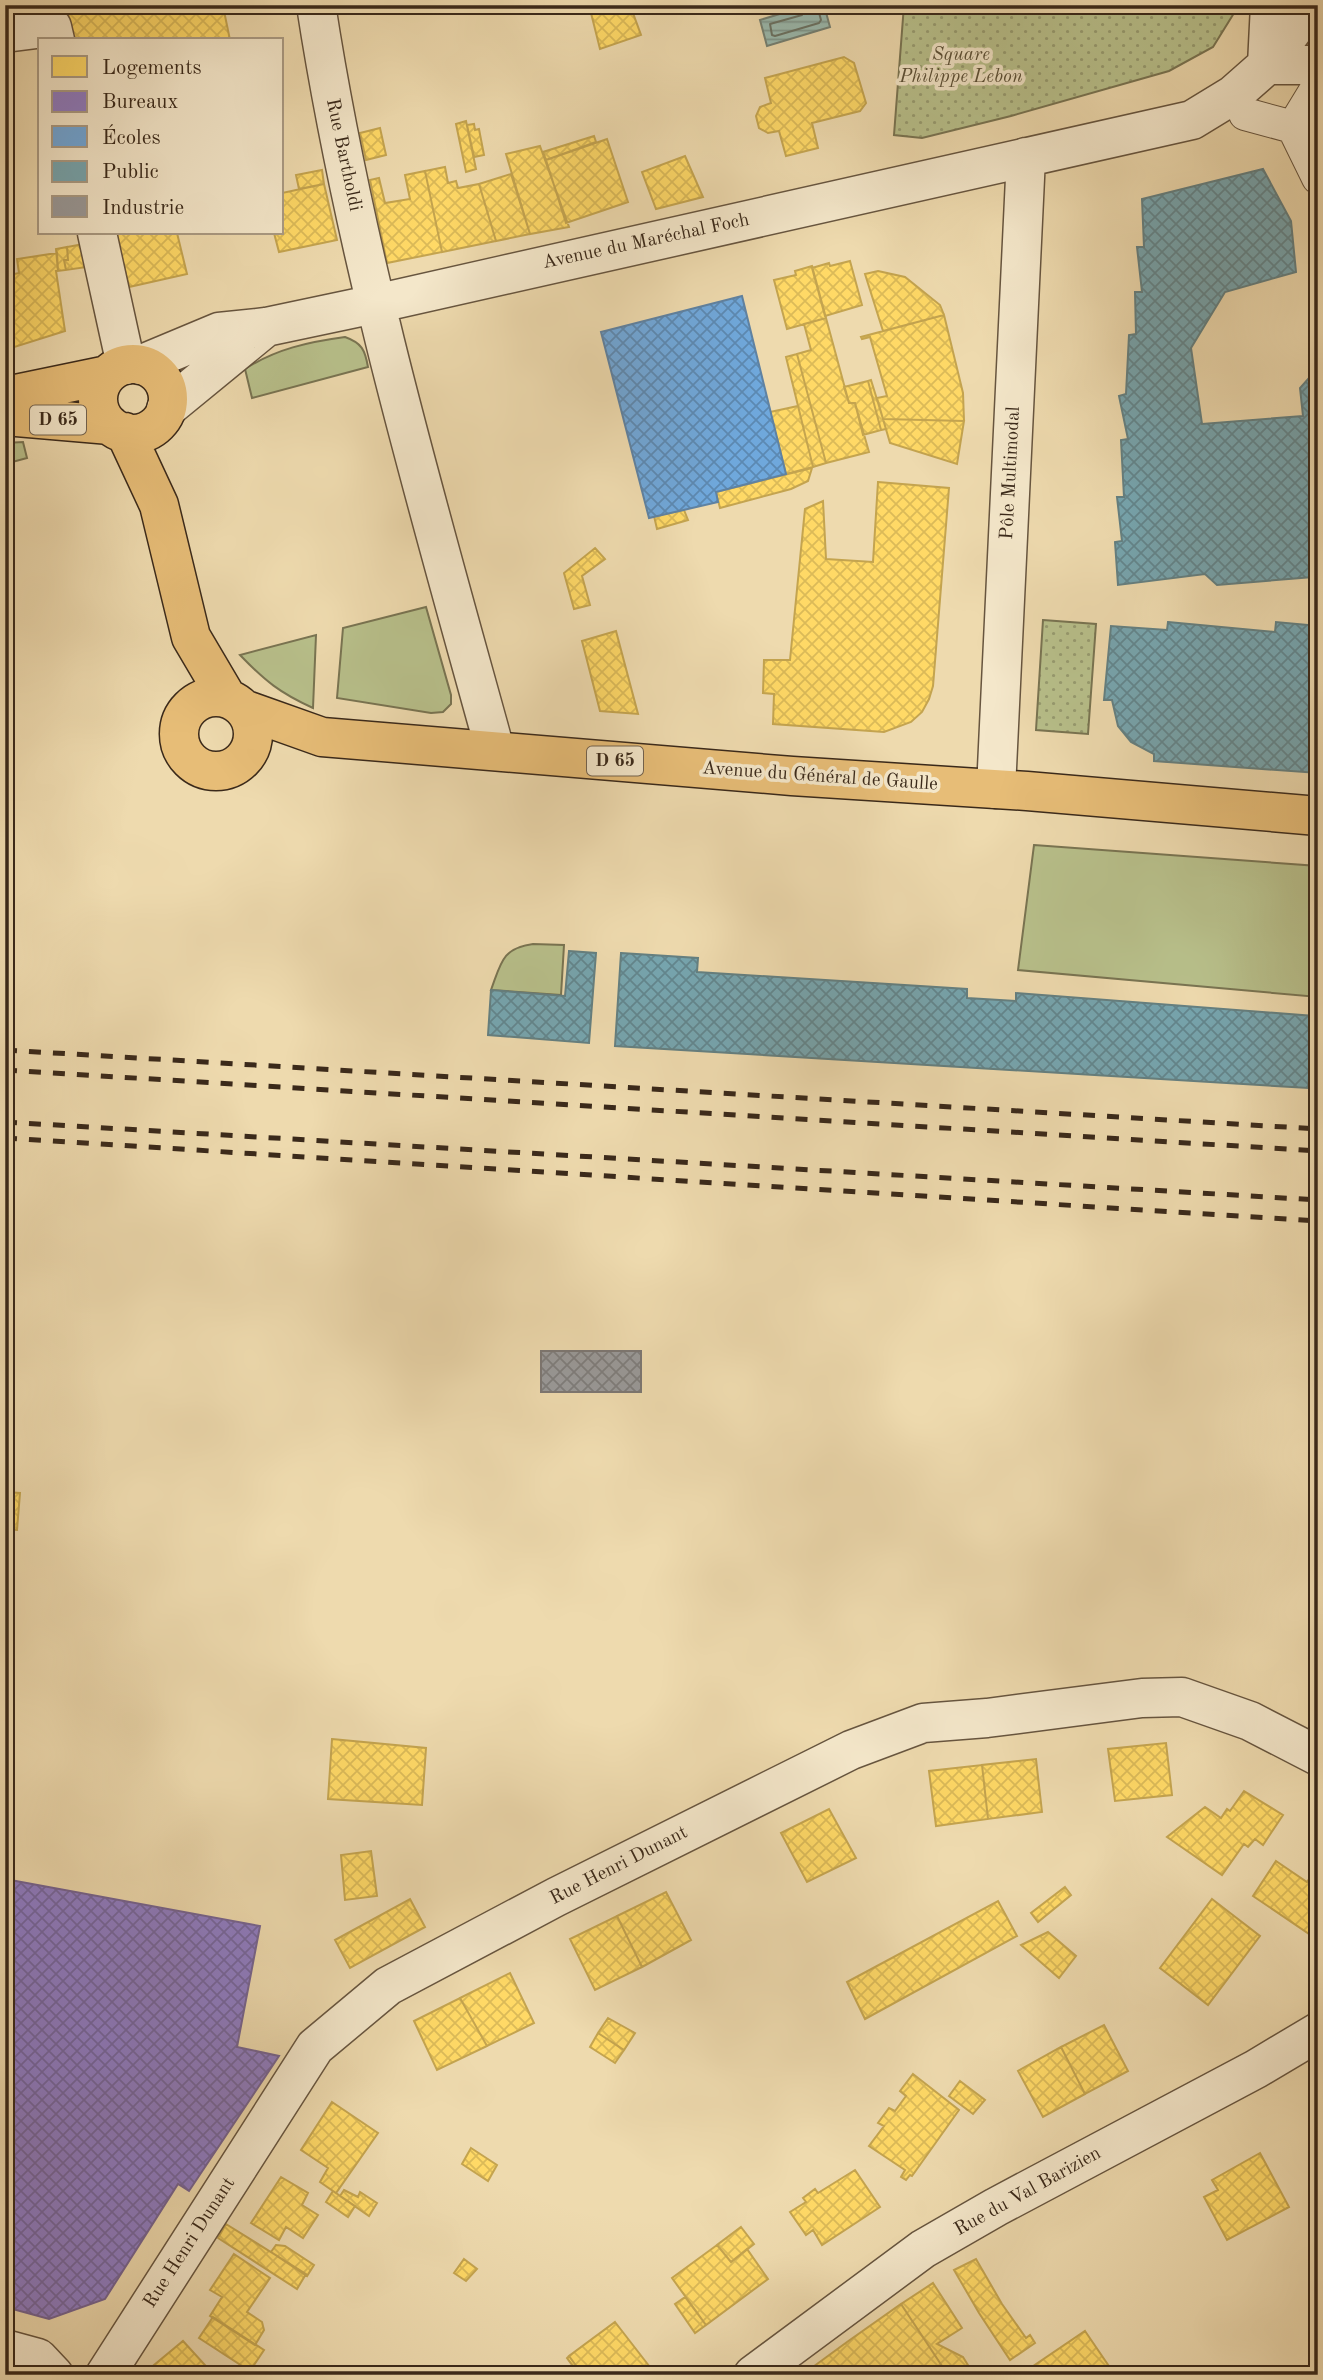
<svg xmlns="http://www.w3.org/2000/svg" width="1323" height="2380" font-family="'Old Standard TT',serif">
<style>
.grass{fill:url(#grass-dots);stroke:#797452;stroke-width:2}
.garden{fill:#b8c08b;stroke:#797452;stroke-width:2}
.water{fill:url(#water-rules);stroke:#748073;stroke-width:2}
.homes{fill:url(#homes-cross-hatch);stroke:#c4a44f;stroke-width:2}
.offices{fill:url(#offices-cross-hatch);stroke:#756390;stroke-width:2}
.schools{fill:url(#schools-cross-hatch);stroke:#5f82a2;stroke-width:2}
.public{fill:url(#public-cross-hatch);stroke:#648082;stroke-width:2}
.industry{fill:url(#industry-cross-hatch);stroke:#7c7773;stroke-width:2}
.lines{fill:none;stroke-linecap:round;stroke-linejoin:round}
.shore{stroke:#6a7264;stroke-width:2}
.pedestrian-casing{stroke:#67553f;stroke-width:34}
.minor-casing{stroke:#67553f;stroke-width:41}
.tertiary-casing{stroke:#67553f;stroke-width:41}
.primary-casing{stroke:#3a291a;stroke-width:41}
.pedestrian{stroke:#f4e7ca;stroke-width:32}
.minor{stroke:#f4e7ca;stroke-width:38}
.tertiary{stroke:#f4e7ca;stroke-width:38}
.primary{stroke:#e7bd77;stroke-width:38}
.rail{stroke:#3a291a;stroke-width:5;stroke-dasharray:12 12;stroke-linecap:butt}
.labels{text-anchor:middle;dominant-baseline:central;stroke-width:7;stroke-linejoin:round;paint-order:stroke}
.shield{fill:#f4e7ca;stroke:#72624f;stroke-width:2}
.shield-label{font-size:18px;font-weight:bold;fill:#3a291a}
.park-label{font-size:19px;font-style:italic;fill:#5a4f36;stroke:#f4e7ca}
.street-label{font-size:19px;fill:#3a291a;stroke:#f4e7ca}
</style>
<defs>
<pattern id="grass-dots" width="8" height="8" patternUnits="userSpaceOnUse" patternTransform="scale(1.75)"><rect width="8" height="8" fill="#b8c08b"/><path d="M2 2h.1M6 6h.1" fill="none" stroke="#979c71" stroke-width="1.8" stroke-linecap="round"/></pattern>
<pattern id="water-rules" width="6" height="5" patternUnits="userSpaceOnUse" patternTransform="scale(1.75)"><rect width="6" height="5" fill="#9abaaf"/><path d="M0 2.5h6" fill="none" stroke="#7f978e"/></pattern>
<pattern id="homes-cross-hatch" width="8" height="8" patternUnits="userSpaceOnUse" patternTransform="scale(1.75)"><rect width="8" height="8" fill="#ffd966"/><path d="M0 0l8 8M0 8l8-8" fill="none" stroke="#dbba58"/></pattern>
<pattern id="offices-cross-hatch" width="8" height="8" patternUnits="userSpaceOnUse" patternTransform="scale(1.75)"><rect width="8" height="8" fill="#8e7cc3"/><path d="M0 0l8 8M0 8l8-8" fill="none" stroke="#75669e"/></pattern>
<pattern id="schools-cross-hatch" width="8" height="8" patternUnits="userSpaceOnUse" patternTransform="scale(1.75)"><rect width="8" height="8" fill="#6fa8dc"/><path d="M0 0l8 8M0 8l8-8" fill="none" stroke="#5c89b2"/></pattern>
<pattern id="public-cross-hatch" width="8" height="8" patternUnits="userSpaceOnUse" patternTransform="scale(1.75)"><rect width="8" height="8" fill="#76a5af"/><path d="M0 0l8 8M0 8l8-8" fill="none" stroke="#62868e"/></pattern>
<pattern id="industry-cross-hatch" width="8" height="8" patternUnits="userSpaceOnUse" patternTransform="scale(1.75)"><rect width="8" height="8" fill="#999"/><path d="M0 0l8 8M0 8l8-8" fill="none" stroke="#7e7d7c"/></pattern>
</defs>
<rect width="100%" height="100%" fill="#eedaae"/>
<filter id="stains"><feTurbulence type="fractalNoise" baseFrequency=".00286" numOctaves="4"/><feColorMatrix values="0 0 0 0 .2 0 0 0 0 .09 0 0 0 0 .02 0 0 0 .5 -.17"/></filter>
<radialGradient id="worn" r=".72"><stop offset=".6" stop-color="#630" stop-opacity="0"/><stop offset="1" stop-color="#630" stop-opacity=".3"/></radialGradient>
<!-- grass -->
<path class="grass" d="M904,5H1239L1213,47L1169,71L1011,116L922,138L894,135Z
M1043,620L1096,624L1088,734L1036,730Z"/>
<!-- garden -->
<path class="garden" d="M345,337C362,343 365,350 368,367L252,398L245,369C276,349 308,342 345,337Z
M23,442L27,458L5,464V443Z
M426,607L451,695V704L443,712L431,713L337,698L343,628Z
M316,635L313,708C280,693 265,681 240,655Z
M1034,845L1318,866V997L1018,970Z
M533,944L564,945L561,995L491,990C501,963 502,948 533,944Z"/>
<!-- water -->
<path class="water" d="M809,5H824L830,27L767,46L760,20Z"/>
<!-- homes -->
<path class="homes" d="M61,5H247L224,11L230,40H70Z
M589,5H630L641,35L600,49Z
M844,57L854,63L866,103L860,111L812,123L818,148L786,156L779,131L768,133L759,128L756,116L760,107L771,103L765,78Z
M466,121L476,169L466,172L456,124Z
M474,124L475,130L479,129L484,155L474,157L467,125Z
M380,128L386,155L366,160L360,133Z
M594,136L596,142L546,160L543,152Z
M607,139L628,202L566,223L546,160Z
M540,146L569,227L530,234L506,154Z
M685,156L703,197L656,209L642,172Z
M445,167L448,183L456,181L458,188L479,184L496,241L442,252L425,171Z
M322,170L324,184L299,189L296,175Z
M425,171L442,252L387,263L370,180L379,178L385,203L410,199L405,175Z
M511,174L530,234L496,241L479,184Z
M324,184L337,240L279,252L274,233H282V193Z
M116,233H177L187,274L129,287Z
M89,243L94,266L66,270L64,260H68L67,247Z
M67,247L68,260H64L66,270L58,271L56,249Z
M57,253L58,271H56L65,331L5,350V276L19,273L17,259Z
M850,261L862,305L825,316L812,268L829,263L830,266Z
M812,266L826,318L787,329L774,280L796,275L795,271Z
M878,271L905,277L940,305L944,315L883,331L865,274Z
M944,315L963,393L964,421L883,419L877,398L887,396L870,337L862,339L861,337Z
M826,318L849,403H855L869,452L826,463L797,354L811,350L804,324Z
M797,354L826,463L813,467L786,357Z
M871,380L883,419L886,429L881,430L868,381Z
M868,381L881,430L863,435L855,403H849L844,387Z
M798,406L813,467L786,474L770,412Z
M883,419L964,421L957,464L890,443Z
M812,468L808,481L791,489L720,508L716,492Z
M878,482L949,488L933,686L929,699L922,712L911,722L884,732L773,724L774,694L763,693L764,660H790L805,509L823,501L826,559L873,562Z
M684,510L688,520L657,529L654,516Z
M595,548L605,559L582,576L590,605L574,609L564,573Z
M616,631L638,714L600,711L582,641Z
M5,1492L20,1493L17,1530L5,1529Z
M332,1739L426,1748L422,1805L328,1799Z
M1166,1743L1172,1795L1115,1801L1108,1749Z
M1036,1759L1042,1812L988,1819L982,1765Z
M982,1765L988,1819L936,1826L929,1771Z
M1244,1791L1283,1815L1263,1845L1255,1839L1248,1847L1244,1844L1222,1875L1167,1837L1205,1807L1221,1818L1227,1809L1230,1811Z
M829,1809L856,1858L807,1882L781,1833Z
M371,1851L377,1896L345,1900L341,1855Z
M1276,1861L1307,1882L1318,1866V1940L1253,1896Z
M1065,1887L1071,1895L1038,1922L1031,1913Z
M666,1892L691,1940L642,1967L617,1916Z
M410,1899L425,1927L350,1968L335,1940Z
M1212,1899L1260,1936L1208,2005L1160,1968Z
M998,1901L1017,1936L865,2019L847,1982Z
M617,1916L642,1967L595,1990L570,1939Z
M1048,1932L1076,1956L1059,1978L1021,1945Z
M510,1973L534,2023L487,2046L460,1998Z
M460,1998L487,2046L437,2070L414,2021Z
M608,2018L635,2033L624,2050L598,2033Z
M1104,2025L1128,2071L1085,2094L1061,2047Z
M598,2033L624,2050L615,2063L590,2047Z
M1061,2047L1085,2094L1043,2117L1018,2071Z
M913,2074L959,2110L912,2176L910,2175L906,2180L901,2177L905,2170L869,2146L884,2126L878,2123L889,2108L895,2111L906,2096L900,2091Z
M960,2081L985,2100L973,2114L949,2096Z
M332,2102L378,2133L336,2193L320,2182L328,2168L301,2150Z
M471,2148L497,2165L488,2181L462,2164Z
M1260,2153L1289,2207L1227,2240L1204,2197L1218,2190L1212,2180Z
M855,2170L880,2207L822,2245L813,2230L806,2235L790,2212L806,2202L803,2198L815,2189L818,2193Z
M281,2177L308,2193L302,2205L318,2215L303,2238L286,2227L279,2240L251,2223Z
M344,2190L358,2197L360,2192L377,2203L369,2216L340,2196Z
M333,2191L355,2206L348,2217L326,2202Z
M226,2224L306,2274L297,2289L218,2238Z
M741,2227L754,2244L731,2262L717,2245Z
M276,2245L285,2246L314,2265L307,2276L271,2252Z
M717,2245L731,2262L747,2249L768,2279L706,2325L672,2278Z
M234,2254L270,2278L247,2312L262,2322L264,2330L255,2345L210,2316L222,2297L210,2290Z
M464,2259L477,2269L466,2281L454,2273Z
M976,2259L1002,2304L1026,2338L1030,2335L1035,2343L1010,2360L979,2313L954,2270Z
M933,2283L962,2328L937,2344L963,2357L974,2375H948L901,2304Z
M685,2297L706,2325L695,2333L675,2304Z
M901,2304L948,2375H802L847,2342Z
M213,2317L264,2350L250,2371L199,2338Z
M615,2322L653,2371L648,2375H583L569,2356Z
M1085,2331L1115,2375H1020Z
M183,2341L214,2375H142Z
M569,2356L583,2375H559L572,2365L567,2358Z"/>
<!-- offices -->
<path class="offices" d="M5,1879L260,1926L237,2047L279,2056L189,2191L178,2184L105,2299L49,2319L9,2308L5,2320Z"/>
<!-- schools -->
<path class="schools" d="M742,296L786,474L716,492L718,502L649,518L601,332Z"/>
<!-- public -->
<path class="public" d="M1263,169L1291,221L1296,272L1225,292L1191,348L1202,424L1303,416L1300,388L1309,378H1318V571L1313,577L1217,585L1205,574L1118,585L1115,542L1122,541L1117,497H1124L1121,440L1128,439L1119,396L1126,394L1129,335L1136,334L1135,292H1142L1137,247H1144L1142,199Z
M1168,622L1275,632L1276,622L1318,626V773L1154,761V754L1131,742L1118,726L1112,700H1104L1111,626L1167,630Z
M569,951L596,953L589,1043L488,1035L491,990L565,996Z
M621,953L698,958L697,972L967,989V998L1016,1001V993L1314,1016L1308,1088L615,1046Z"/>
<!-- industry -->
<path class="industry" d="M541,1351H641V1392H541Z"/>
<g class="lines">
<!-- shore -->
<path class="shore" d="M806,5L802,15L770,24L772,35L775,36L819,23L821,20L817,5"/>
<defs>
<path id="pedestrian" d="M1245,114L1293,127L1318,178
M1293,127L1318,86"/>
<path id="minor" d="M316,5C355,258 427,504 495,750
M5,33L52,27L55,40
M1267,65L1270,5
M1267,65H1318
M97,233L126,365
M140,365L219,332L266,327L375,304L1192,120L1233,95L1267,65L1311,5
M166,409L266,327
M996,789L1026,157
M5,2349L38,2358L54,2375
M105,2375L315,2047L388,1986L556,1897L851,1750L923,1723L987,1718L1142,1698L1182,1697L1250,1721L1318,1756"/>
<path id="tertiary" d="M753,2375L923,2249L996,2207L1256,2069L1318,2032"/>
<path id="primary" d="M98 399a35 35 0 1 1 70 0a35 35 0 1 1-70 0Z
M5,400L20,393L107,375
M5,416L110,425
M125,432L159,505L191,637L227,698
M179 734a37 37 0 1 1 74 0a37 37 0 1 1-74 0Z
M246,710L322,737L792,776L1027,791L1318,816"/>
</defs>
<!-- pedestrian casing -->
<use href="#pedestrian" class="pedestrian-casing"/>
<!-- minor casing -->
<use href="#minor" class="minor-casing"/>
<!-- tertiary casing -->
<use href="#tertiary" class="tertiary-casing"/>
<!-- primary casing -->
<use href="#primary" class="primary-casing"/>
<!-- pedestrian -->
<use href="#pedestrian" class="pedestrian"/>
<!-- minor -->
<use href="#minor" class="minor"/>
<!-- tertiary -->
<use href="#tertiary" class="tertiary"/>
<!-- primary -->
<use href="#primary" class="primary"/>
<!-- rail -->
<path class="rail" d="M5,1050L1318,1129
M5,1070L1318,1151
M5,1122L1318,1200
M5,1138L1318,1221"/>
</g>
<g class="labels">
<!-- shield labels -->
<g class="shield">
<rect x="30" y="405.5" width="56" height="29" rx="5"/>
<rect x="587" y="746.5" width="56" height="29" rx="5"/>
</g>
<g class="shield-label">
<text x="58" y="420">D 65</text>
<text x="615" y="761">D 65</text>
</g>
<!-- park labels -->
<g class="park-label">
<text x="961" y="55">Square<tspan x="961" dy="22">Philippe Lebon</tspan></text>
</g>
<!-- street labels -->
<g class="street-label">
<text transform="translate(343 155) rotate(78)">Rue Bartholdi</text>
<text transform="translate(646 242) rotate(-12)">Avenue du Maréchal Foch</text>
<text transform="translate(1011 473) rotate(-87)">Pôle Multimodal</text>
<text transform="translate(820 777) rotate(4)">Avenue du Général de Gaulle</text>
<text transform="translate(619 1866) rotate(-27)">Rue Henri Dunant</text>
<text transform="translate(1028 2192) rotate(-29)">Rue du Val Barizien</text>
<text transform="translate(190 2243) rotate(-57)">Rue Henri Dunant</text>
</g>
</g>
<!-- margin -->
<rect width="1323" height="2380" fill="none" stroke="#eedaae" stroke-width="28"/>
<rect x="7" y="7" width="1309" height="2366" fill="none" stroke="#3a291a" stroke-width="3.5"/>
<rect x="14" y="14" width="1295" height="2352" fill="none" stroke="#3a291a" stroke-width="2"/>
<!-- legend -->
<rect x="38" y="38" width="245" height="196" fill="#f4e7ca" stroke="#aa9b84" stroke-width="2"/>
<rect x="52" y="56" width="35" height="21" fill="#ffd966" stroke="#aa9b84" stroke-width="2"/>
<text x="102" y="74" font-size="21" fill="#3a291a">Logements</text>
<rect x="52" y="91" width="35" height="21" fill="#8e7cc3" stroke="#aa9b84" stroke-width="2"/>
<text x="102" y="108" font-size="21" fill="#3a291a">Bureaux</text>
<rect x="52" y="126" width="35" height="21" fill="#6fa8dc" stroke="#aa9b84" stroke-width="2"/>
<text x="102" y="144" font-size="21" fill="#3a291a">Écoles</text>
<rect x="52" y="161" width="35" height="21" fill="#76a5af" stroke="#aa9b84" stroke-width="2"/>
<text x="102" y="178" font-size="21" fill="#3a291a">Public</text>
<rect x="52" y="196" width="35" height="21" fill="#999999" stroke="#aa9b84" stroke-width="2"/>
<text x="102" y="214" font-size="21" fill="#3a291a">Industrie</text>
<rect width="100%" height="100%" filter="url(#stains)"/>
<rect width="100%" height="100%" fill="url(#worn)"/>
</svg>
